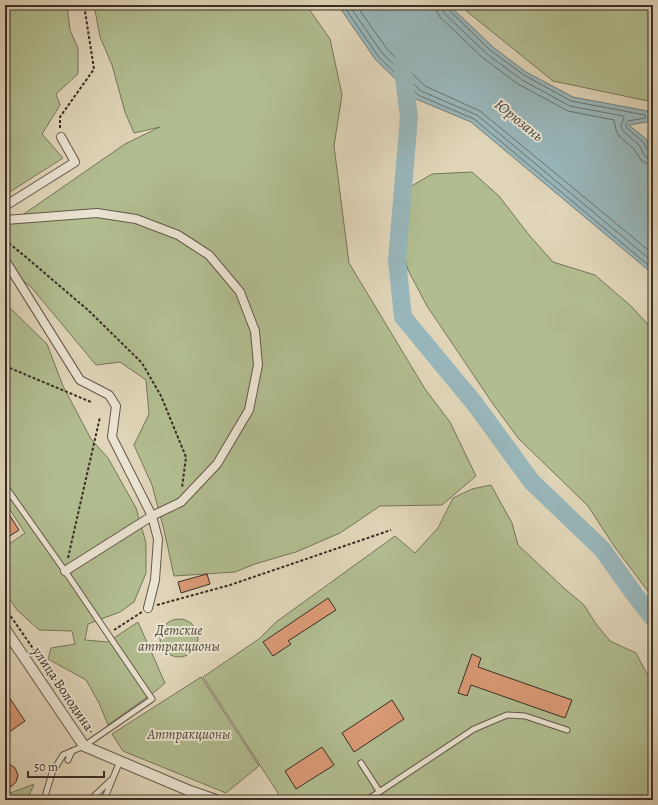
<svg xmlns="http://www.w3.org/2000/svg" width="658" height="805" font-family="Alegreya,serif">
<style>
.green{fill:#b1bd90;stroke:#76765a}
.water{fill:#98b6ba;stroke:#72807e}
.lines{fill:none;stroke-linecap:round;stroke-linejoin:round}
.shore{stroke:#697270;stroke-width:1}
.river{stroke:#98b6ba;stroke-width:18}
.building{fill:#d99a75;stroke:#3a2e25}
.service-casing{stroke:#64584a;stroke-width:7}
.pedestrian-casing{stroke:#64584a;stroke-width:10}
.minor-casing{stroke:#64584a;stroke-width:12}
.path{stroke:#3a2e25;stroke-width:2;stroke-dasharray:3 2;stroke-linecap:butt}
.service{stroke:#ebe4d2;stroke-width:5}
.pedestrian{stroke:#ebe4d2;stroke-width:8}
.minor{stroke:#ebe4d2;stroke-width:10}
.labels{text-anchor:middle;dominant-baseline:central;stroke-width:4;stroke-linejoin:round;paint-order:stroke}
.park-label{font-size:14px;font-style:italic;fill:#524b3a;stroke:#ebe4d2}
.street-label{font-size:14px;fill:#3a2e25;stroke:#ebe4d2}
.water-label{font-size:15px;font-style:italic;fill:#4d4943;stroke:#ebe4d2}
</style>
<rect width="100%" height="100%" fill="#e0d5b9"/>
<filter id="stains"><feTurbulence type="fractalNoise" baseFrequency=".005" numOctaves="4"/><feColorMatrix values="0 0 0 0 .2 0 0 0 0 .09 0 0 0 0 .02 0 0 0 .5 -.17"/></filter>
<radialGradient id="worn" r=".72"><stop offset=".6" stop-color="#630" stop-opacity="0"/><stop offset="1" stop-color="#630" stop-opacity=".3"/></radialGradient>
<!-- green -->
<path class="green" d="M5,5H67L70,30L78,48V74L56,94L60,105L42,134L63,158L5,195Z
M94,5H306L330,39L342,95L334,146L349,263L425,389L450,422L476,476L442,505L380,506L340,533L296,552L255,564L235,572L174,576L164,530L152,485L134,445L149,414L146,380L120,362L96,365L31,287L5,267V227L125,144L160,127L134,133L125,112L112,65L100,37Z
M459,5H653V102L553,81Z
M472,172L499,196L529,235L553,262L595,275L631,306L653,330V598L614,546L588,506L518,438L493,404L427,306L408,270L397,227L398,194L432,174Z
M5,303L47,344L63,386L91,439L108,458L136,508L146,543V573L134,602L120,612L88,624L85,640L108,642L138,622L165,683L157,690L108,725L99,703L86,680L48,659L51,648L75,644L72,631L39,630L17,610L5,592V547L25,533L5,502Z
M491,485L512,523L518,545L565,589L584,605L596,624L610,641L636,653L647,674L653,681V800H648L643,795L612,797L614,800H276L278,793L203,677L259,639L276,622L395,536L415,553L438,528L453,498L472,489Z
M160 638a19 19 0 1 1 38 0a19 19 0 1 1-38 0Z
M201,677L259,766L226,793L123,751L112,734Z
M34,784L27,800H5V795Z"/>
<!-- water -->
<path class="water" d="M338,5H449L493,47L526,72L573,97L653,112V121L629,125L646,139L653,152V274L471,122L416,99L375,59Z"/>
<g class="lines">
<!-- shore -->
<path class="shore" d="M343,5L378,56L418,95L474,119L653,269
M349,5L382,53L421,91L477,115L653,262
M356,5L387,49L425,86L480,111L653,254
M436,5L437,12L440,17L483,58L518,84L568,111L614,120L616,130L619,136L634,149L641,160L646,163L653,164
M442,5V9L444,13L487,54L522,80L570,106L623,116L624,118L621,125L623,131L639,145L645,156L649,158H653
M447,5L448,9L490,50L524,75L571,101L645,115L646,117L645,118L628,121C626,123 625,126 628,129L643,142L649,152L653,153"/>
<!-- river -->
<path class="river" d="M402,63L409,117L397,260L403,317L475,404L532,482L602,549L635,595L653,618"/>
</g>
<!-- building -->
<path class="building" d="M5,508L19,530L5,539Z
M207,574L210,584L181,593L178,582Z
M328,598L336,610L288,641L291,644L273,656L263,642Z
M472,654L481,658L478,667L572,700L565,718L471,685L467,696L458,693Z
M5,691L25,721L5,735Z
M392,700L404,719L354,752L342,733Z
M322,747L334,765L296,789L285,771Z
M5,762L14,767L16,770L18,775L16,782L12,786L5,788Z"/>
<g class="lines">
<defs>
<path id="service" d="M5,486L65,571L152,699L84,746L63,755L52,773L44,800
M68,760L72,751
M361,763L379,791
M90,800L111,780
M104,800L113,778L120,761
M186,800L190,791
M367,800L474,729L507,715L525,716L567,730"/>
<path id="pedestrian" d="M5,206L75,162L61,137
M5,220L97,213L136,219L178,235L209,255L240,292L255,331L258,365L249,410L217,464L181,502L152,516L65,571
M5,260L80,380L109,395L116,406L112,437L152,516L158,539L155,580L148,608"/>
<path id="minor" d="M5,629L84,746L190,791L216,800"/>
</defs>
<!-- service casing -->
<use href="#service" class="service-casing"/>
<!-- pedestrian casing -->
<use href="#pedestrian" class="pedestrian-casing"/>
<!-- minor casing -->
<use href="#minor" class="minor-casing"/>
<!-- path -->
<path class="path" d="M60,128V117L94,69L84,5
M5,240L27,258L88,310L142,363L161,396L186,457L182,488
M5,366L91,402
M68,558L100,417
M157,605L230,585L391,530
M5,608L91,732
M114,630L142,612"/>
<!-- service -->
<use href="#service" class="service"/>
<!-- pedestrian -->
<use href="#pedestrian" class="pedestrian"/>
<!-- minor -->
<use href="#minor" class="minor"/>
</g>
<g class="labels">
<!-- park labels -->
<g class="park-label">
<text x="179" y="630">Детские<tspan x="179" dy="16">аттракционы</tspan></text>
<text x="189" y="734">Аттракционы</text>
</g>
<!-- street labels -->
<g class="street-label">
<text transform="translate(63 689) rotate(56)">улица Володина</text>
</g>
<!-- water labels -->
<g class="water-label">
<text transform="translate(519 120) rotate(39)">Юрюзань</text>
</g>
</g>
<!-- margin -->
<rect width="658" height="805" fill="none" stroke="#e0d5b9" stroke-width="20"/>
<rect x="6" y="6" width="646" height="793" fill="none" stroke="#3a2e25" stroke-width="2"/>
<rect x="10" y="10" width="638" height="785" fill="none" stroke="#3a2e25"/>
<!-- scale -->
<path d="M28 771v6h76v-6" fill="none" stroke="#3a2e25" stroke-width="2"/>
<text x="34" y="771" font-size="12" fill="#3a2e25" stroke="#ebe4d2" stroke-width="3" paint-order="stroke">50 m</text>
<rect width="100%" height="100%" filter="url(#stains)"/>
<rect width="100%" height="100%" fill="url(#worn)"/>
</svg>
